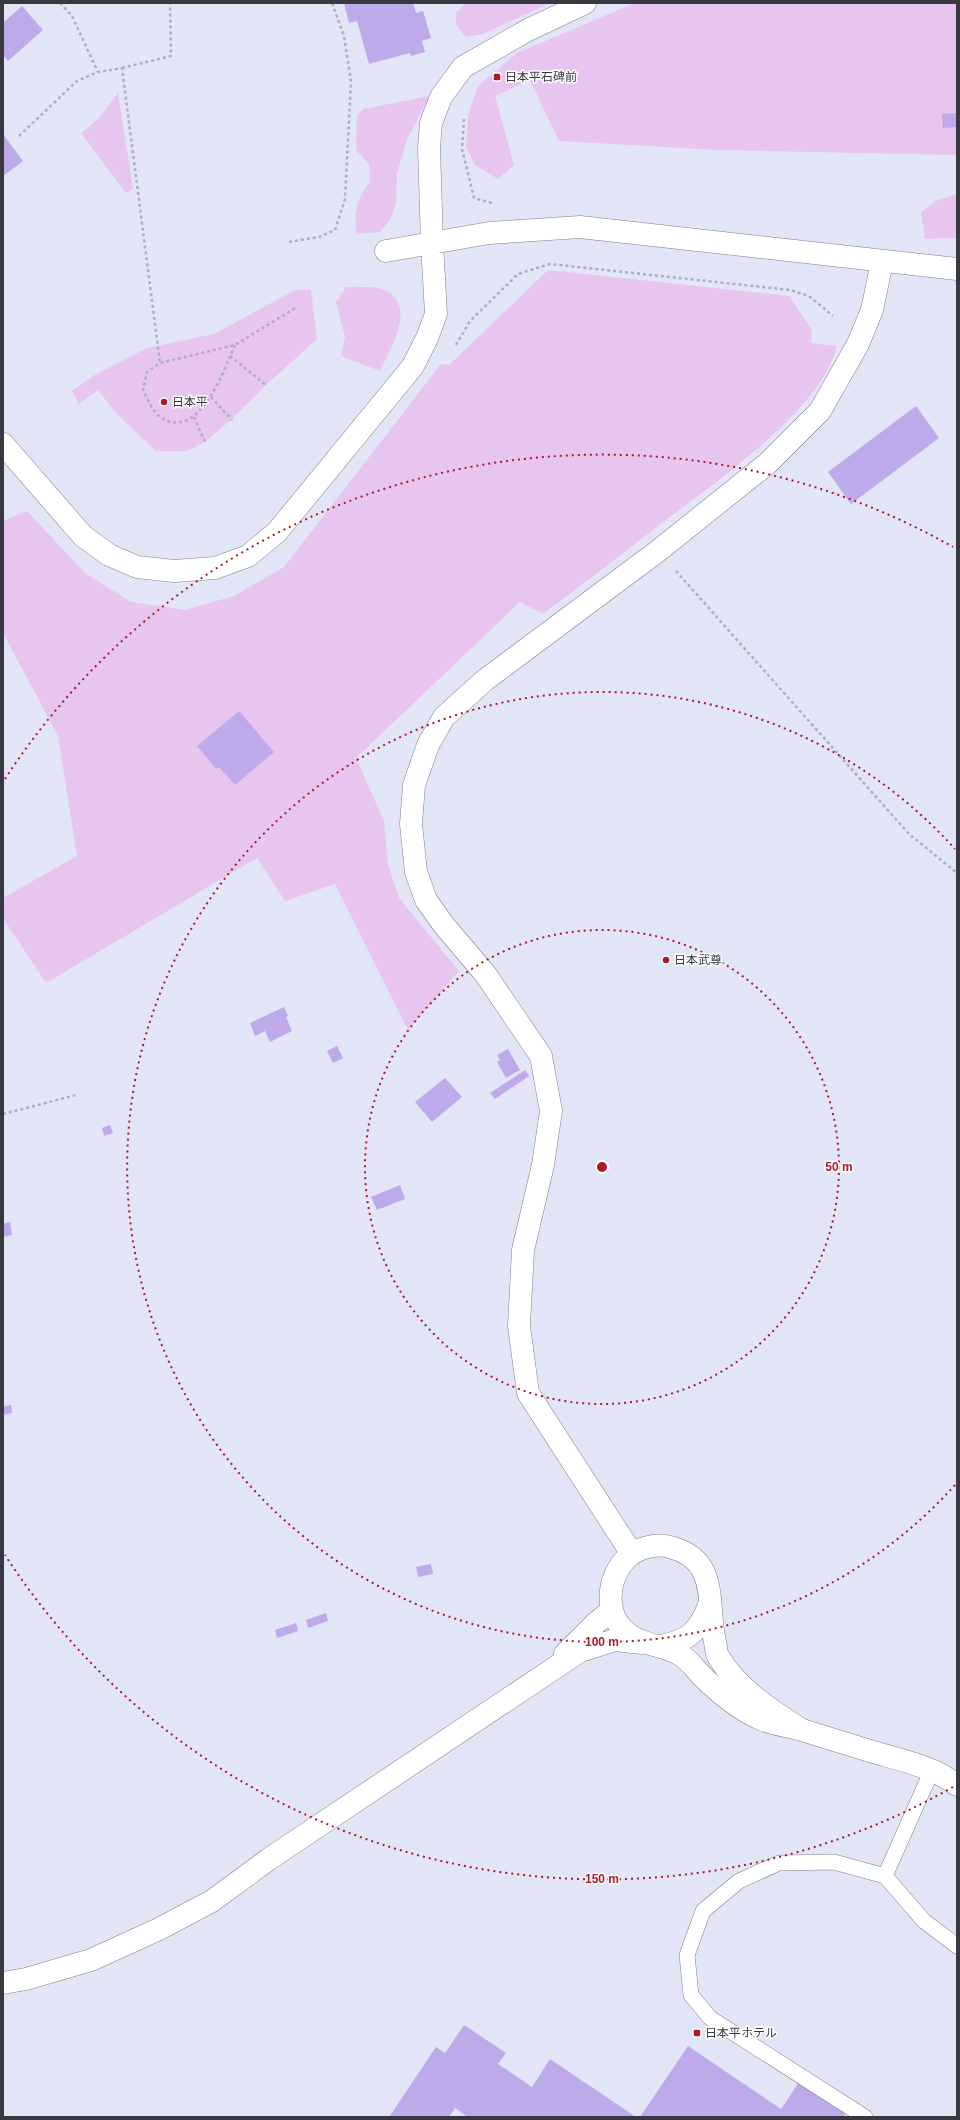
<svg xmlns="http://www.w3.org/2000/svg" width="960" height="2120" font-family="Arial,'Noto Sans JP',sans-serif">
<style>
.green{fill:#e7c5ef}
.building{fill:#beaaea}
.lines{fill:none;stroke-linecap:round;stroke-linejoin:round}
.service-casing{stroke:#7e808f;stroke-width:16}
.minor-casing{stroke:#7e808f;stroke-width:23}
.tertiary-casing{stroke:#7e808f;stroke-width:23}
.path{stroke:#acafbc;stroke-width:2.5;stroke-dasharray:3 3;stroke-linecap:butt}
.service{stroke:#fff;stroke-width:15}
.minor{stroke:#fff;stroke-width:22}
.tertiary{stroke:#fff;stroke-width:22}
.ring{fill:none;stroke:#ad1929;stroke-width:2;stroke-dasharray:2 4}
.poi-dot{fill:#ad1929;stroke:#fff;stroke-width:1.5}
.labels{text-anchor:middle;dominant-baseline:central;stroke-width:3;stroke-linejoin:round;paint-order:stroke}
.poi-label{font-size:12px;fill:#383940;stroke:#fff;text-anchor:start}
.centre{fill:#ad1929;stroke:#fff;stroke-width:2}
.ring-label{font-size:12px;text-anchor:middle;font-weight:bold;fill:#ad1929;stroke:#fff;stroke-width:3;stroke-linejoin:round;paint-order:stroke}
</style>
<rect width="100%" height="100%" fill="#e2e5f5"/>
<!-- green -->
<path class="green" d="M467,3H550L483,34L466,37L456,25V12Z
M635,3H957V155L717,150L559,141L530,80L495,96L514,165L498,179L475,165L466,147L468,115L478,86L517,53Z
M118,93L133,189L126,193L81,133L99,118Z
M430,96L407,139L397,174L396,203L391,218L380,232L357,234C352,216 358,196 370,182L369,164L356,150L357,116L363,109Z
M957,194V238L925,239L921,212L935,201Z
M548,270L789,296L812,330L811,343L837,346C821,410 717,481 666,520C625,552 584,583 543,614L520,602L356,758L384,821L388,865L399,898L459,971L408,1030L335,884L285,901L257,858L46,983L3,918V898L77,856L58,736L3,633V521L27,511L85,573L131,602L185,610L234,596L284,567L441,364L449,365Z
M346,287C356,288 368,286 377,288C421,298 392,347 380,371L341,356L345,337L336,302Z
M295,290H311L317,339L266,385L231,420L205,442L187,451H156L116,413L98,390L79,404L72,391L93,376L147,348L214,334Z"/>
<!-- building -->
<path class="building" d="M344,3H413L416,13L423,11L431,38L422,41L425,52L411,56L410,53L369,64L357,21L349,23Z
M22,6L43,30L8,61L3,55V23Z
M957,113V127L943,128L942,114Z
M3,134L23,161L3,176Z
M916,406L939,438L851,504L828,472Z
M239,711L274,752L235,785L219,767L216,769L197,746Z
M284,1007L288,1016L286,1017L292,1031L270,1042L265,1031L255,1036L250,1023Z
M337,1046L343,1058L333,1063L327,1051Z
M508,1049L520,1070L506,1078L497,1062L500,1060L497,1055Z
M525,1070L529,1076L495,1099L490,1093Z
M445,1078L462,1097L432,1122L415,1102Z
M110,1125L113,1133L104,1136L102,1128Z
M400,1185L405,1199L377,1210L371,1197Z
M10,1222L12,1235L3,1237V1224Z
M11,1405L12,1413L3,1415V1407Z
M431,1564L433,1574L418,1577L416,1567Z
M326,1613L328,1621L308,1628L306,1620Z
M296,1623L298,1631L277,1638L275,1630Z
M464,2025L506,2053L498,2064L532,2087L550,2059L636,2117H468L455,2108L449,2117H389L436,2047L445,2053Z
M688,2046L781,2109L801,2079L848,2111L843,2117H640Z"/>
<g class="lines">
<defs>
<path id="service" d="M885,1876L932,1770
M865,2117L710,2018L691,1995L687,1955L703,1911L739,1881L779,1863L834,1862L885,1876L924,1921L957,1946"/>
<path id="minor" d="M386,251L432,243L429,148L431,123L441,97L463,67L528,30L585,3"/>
<path id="tertiary" d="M3,444L83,536L109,555L137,567L174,571L215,568L248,556L277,532L413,366L427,338L436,314L432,243L489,233L580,227L957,269
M632,1554L528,1393L519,1326L523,1250L543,1165L551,1111L541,1056L486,975L443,924L426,900L416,872L411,824L414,785L428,745L444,717L485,680L658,551L768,463L820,411L858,344L872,310L882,262
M660,1646C688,1641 699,1632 709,1605
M565,1654L596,1623L612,1610
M802,1730C772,1711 736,1688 718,1656C716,1652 716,1646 715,1642C706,1603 720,1560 670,1547C656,1543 638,1548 628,1557C605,1578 603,1620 633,1637C648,1646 666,1646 681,1655C689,1660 696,1670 702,1676C720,1694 739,1710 763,1720C775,1725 790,1726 802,1730C825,1737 848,1744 870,1751C890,1757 912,1762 931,1770C940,1773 949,1780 957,1785
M3,1983L26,1979L91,1960L159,1929L212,1901L269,1859L580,1651L615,1640L642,1643"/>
</defs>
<!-- service casing -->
<use href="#service" class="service-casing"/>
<!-- minor casing -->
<use href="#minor" class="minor-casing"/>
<!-- tertiary casing -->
<use href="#tertiary" class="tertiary-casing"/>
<!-- path -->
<path class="path" d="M60,3L72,16L98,72
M122,68L171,56L170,3
M464,119L462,149L474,198L492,203
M19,136L77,81L98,72L122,68L160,363
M289,242L319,237L335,230L345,199L351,81L344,36L332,3
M235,345C224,370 198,445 159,416C152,411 147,397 143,390L147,372L160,363L235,345L297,307
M456,345L470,321L518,274L550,264L790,290L809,296L833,316
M230,356L266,385
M211,397L232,420
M194,417L205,442
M676,571L909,834L957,873
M3,1114L76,1095"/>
<!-- service -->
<use href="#service" class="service"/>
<!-- minor -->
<use href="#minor" class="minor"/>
<!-- tertiary -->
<use href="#tertiary" class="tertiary"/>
</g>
<!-- distance rings -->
<g class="ring">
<circle cx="602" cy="1167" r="237"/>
<path d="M955 1485A475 475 0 1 1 955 849"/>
<path d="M953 1787A712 712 0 0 1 5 1555M5 779A712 712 0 0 1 953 547"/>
</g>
<!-- markers -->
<g class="poi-dot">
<rect x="493" y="73" width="8" height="8" rx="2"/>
<circle cx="164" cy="402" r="4"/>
<circle cx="666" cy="960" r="4"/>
<rect x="693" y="2029" width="8" height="8" rx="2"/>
</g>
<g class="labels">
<!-- poi labels -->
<g class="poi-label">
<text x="505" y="77">日本平石碑前</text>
<text x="172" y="402">日本平</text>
<text x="674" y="960">日本武尊</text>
<text x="705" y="2033">日本平ホテル</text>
</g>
</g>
<circle cx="602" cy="1167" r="6" class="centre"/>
<g class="ring-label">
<text x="839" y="1171">50 m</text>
<text x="602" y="1646">100 m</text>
<text x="602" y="1883">150 m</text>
</g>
<!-- border -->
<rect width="960" height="2120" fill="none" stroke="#383940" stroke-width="8"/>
</svg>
